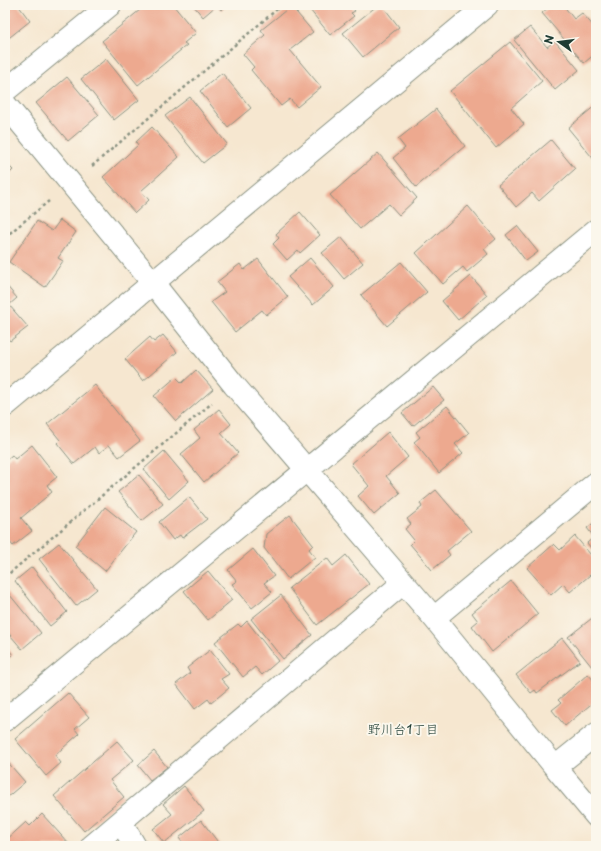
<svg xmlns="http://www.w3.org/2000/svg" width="601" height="851" font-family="'Playpen Sans','Klee One',sans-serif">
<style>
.building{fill:#eda98f}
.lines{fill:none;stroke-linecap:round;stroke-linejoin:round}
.minor-casing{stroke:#8a9282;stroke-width:24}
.tertiary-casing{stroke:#8a9282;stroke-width:24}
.path{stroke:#8a9282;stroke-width:2.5;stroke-dasharray:3 3;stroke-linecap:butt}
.minor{stroke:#fff;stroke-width:22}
.tertiary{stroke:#fff;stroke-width:22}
.labels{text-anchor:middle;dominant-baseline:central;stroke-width:4;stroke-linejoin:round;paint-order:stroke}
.neighbourhood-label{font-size:13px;fill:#1f3d34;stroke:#fbf7ec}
</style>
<rect width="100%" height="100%" fill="#fbf7ec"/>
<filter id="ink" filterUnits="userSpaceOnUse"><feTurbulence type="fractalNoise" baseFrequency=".025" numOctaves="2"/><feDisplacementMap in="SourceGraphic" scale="8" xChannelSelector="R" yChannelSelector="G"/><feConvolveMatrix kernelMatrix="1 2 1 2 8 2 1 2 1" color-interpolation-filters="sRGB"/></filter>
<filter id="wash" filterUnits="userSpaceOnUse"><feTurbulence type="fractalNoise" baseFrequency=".012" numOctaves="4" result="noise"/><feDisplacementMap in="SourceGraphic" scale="16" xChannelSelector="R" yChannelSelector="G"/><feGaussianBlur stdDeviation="0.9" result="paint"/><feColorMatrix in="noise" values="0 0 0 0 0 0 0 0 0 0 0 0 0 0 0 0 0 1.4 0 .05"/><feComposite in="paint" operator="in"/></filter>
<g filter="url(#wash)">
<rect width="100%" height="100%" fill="#f6e7d0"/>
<g id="blocks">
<!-- building -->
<path class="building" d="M5,5H18L30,21L5,41Z
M146,5H173L196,33L184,43L187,45L138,85L102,41Z
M193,5H217L203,17Z
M217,5H227L221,10Z
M306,5H350L355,11L351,13L354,16L330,35Z
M378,5H382L399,27L363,57L343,33Z
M551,5H563L574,19L582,13L596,29V53L584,63L542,13Z
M291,6L313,32L290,50L321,87L297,107L290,99L281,106L251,70L254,67L243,54L265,35L261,30Z
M530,27L547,47L555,41L579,70L555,90L514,40Z
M510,42L542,81L511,108L524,124L496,148L450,91Z
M106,59L139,100L114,120L81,79Z
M222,73L251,108L228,127L200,91Z
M67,77L99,115L68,141L36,103Z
M190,97L227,144L203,163L165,116Z
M596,105V162L568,128Z
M436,109L465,146L416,187L393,158L405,148L398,139Z
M152,127L179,157L141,191L149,200L135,213L103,177L138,145L136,142Z
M551,140L575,169L539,201L532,193L516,207L498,185Z
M378,153L417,198L399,215L389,204L360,229L330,195Z
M5,162L13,170L5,178Z
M468,206L496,239L484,249L488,254L467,272L463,267L443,284L416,253Z
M300,212L320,235L300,253L298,250L287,260L273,244L279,238L276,234Z
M60,220L76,232L58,258L63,261L45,287L9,262L37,221L52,231Z
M517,226L538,252L526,261L506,235Z
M341,237L363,263L344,279L322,253Z
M310,258L334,287L313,305L288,277Z
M258,259L288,297L266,315L262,310L235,332L211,302L225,292L217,282L240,264L244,270Z
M401,262L427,292L387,326L361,295Z
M471,276L487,295L458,320L442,301Z
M5,284L17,298L9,305L28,327L10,341L5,335Z
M163,335L177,352L143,381L125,359L150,337L154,342Z
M196,370L213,389L176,421L154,396L176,377L182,383Z
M95,385L140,441L119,457L109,445L99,453L95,447L74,464L57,443L60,440L47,424Z
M433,387L444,400L413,426L402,413Z
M447,406L469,433L455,444L463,453L439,473L414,442L420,437L416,432Z
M219,409L231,424L221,433L238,453L204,482L181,454L200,438L194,430Z
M388,432L408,457L386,476L400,493L374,515L358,496L369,486L351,464Z
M32,445L57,477L47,485L52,492L21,518L32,531L13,546L5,536V461L12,455L15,459Z
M164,451L189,481L169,499L144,469Z
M139,475L163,504L142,521L118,492Z
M436,490L471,531L447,551L450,555L432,570L410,544L414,540L405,529L411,524L407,519L422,507L420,503Z
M189,497L207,519L182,538L180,535L173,540L159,522Z
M105,507L136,532L105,571L75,546Z
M290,515L313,545L309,549L315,557L288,579L264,548L266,534Z
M596,521V554L587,543L594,537L587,528Z
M575,536L596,561V570L570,592L563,584L551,595L527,568L554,544L560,550Z
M59,543L97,589L76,606L39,559Z
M253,549L274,576L264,583L272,592L252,608L232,584L237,581L228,570Z
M346,555L369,584L317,625L289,588L327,558L333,566Z
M32,567L67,612L50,626L15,581Z
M208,571L232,600L208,620L184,591Z
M511,581L538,614L492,652L472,626L478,621L472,613Z
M5,589L41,633L22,649L5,629Z
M281,595L312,635L283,659L251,619Z
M596,615V672L568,637Z
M247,621L278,661L262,675L255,667L243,677L215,642L238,624L241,627Z
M562,638L580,661L537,693L535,690L531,693L516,675Z
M5,645L13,655L5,661Z
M210,650L229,674L221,679L229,688L211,703L208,699L195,709L176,684L190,673L187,668Z
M588,674L596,683V700L565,726L552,710L561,703L558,700Z
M68,693L89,717L75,729L79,734L55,755L61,763L46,776L15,739Z
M117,741L134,760L110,780L124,797L84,831L54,796Z
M154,751L167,767L150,780L138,765Z
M5,759L25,782L5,799Z
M184,786L204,811L164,843L153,829L172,814L163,804Z
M42,814L69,844L67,846H5V841L26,822L30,826Z
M201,820L221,846H185L179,838Z"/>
</g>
</g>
<g filter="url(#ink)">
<use href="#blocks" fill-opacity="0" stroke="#8a9282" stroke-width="1"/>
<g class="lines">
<defs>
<path id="minor" d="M5,91L110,5
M5,104L153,283L234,385L434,618L555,767L596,734
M434,618L596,483
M5,720L596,230
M555,767L596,816
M121,822L135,846
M92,846L403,583"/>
<path id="tertiary" d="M5,406L487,5"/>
</defs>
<!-- minor casing -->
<use href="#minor" class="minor-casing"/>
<!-- tertiary casing -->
<use href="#tertiary" class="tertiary-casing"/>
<!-- path -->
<path class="path" d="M92,166L282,5
M5,237L49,201
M5,577L212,403"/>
<!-- minor -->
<use href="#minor" class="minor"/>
<!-- tertiary -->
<use href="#tertiary" class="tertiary"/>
</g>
</g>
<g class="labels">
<!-- neighbourhood labels -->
<g class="neighbourhood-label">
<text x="403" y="728">野川台1丁目</text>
</g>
</g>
<!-- margin -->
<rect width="601" height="851" fill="none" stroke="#fbf7ec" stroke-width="20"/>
<!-- north arrow -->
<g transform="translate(559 42) rotate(284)" stroke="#fbf7ec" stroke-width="3" paint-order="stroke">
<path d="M0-3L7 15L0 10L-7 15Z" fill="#1f3d34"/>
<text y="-6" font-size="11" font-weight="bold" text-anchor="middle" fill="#1f3d34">N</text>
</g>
</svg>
